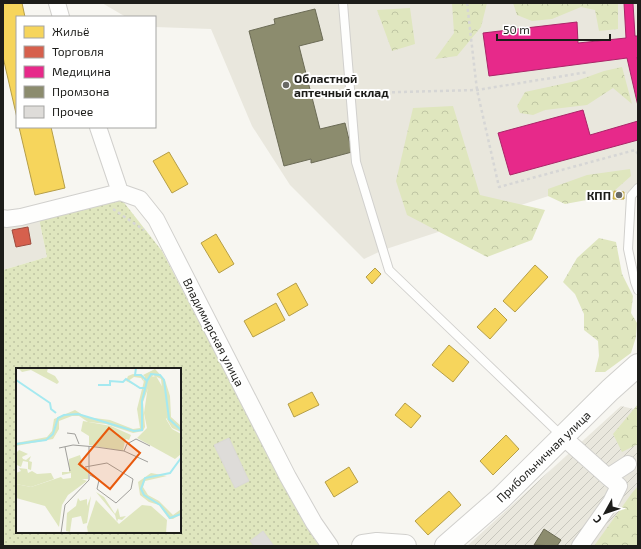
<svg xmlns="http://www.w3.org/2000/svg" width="641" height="549" font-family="'Exo 2',sans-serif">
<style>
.built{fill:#e9e7dd}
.industrial{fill:url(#industrial-furrows)}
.forest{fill:url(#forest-crowns)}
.park{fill:url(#park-dots);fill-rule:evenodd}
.homes{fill:#f6d55c;stroke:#b59e48}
.shops{fill:#d6604d;stroke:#9e4c3e}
.health{fill:#e7298a;stroke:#aa2568}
.industry{fill:#8c8c6e;stroke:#6b6b55}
.building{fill:#dedcd9;stroke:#dbd9d6}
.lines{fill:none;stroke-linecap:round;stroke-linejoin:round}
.lane-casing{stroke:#d1d0cd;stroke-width:10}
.street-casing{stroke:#d1d0cd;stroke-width:18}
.secondary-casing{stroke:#d1d0cd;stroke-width:24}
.path{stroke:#d6d6d5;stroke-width:2.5;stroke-dasharray:3 3;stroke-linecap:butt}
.lane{stroke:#fefefd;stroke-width:8}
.street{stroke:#fefefd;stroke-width:16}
.secondary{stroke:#fefefd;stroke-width:22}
.poi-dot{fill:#696965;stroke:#fff;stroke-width:1.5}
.labels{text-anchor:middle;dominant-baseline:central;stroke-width:4;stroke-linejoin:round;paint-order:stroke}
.poi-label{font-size:12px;font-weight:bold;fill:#1d1d1a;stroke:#fff;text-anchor:start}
.street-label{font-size:12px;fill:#1d1d1a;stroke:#fff}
.inset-river{fill:none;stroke:#a5e9f0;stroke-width:2}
.inset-road{fill:none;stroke:#a09f9b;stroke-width:1}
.view{fill:#e8590c;fill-opacity:0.15;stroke:#e8590c;stroke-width:2}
.inset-edge{fill:none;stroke:#1d1d1a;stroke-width:2}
</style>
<defs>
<pattern id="industrial-furrows" width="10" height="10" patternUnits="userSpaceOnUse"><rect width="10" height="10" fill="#e9e7dd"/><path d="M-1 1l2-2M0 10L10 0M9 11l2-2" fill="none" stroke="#c7c6bd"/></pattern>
<pattern id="forest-crowns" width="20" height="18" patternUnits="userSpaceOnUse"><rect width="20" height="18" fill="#dfe6be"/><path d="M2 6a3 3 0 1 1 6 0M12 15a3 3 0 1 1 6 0" fill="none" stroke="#bfc5a3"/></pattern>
<pattern id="park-dots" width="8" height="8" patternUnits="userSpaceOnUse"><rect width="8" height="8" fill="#dfe6be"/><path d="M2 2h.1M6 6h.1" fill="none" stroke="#bfc5a3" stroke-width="1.8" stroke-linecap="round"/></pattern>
</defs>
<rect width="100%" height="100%" fill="#f7f6f1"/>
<!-- built -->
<path class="built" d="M102,3H638V197L631,196L624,192L614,191L616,174L383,250L364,259L290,185L252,126L211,29L155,27V17H126Z
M39,219L47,257L3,270V226L6,227Z"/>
<!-- industrial -->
<path class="industrial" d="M621,406L638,410V546H467Z"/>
<!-- forest -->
<path class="forest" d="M452,3H487L481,27L457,56L435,59L454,33Z
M513,3H618V29L599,31L595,10L581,7L552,19L532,21L517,15Z
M410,8L415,44L392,51L377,10Z
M622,67L632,104L613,88L587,105L545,110L533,115L520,113L517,106L525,92L576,81L604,71Z
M453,106L480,195L545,210L532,240L487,257L407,215L396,181L413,108Z
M630,169L631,176L614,191L592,199L565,204L548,196V189L587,175Z
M599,238L616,242L622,274L633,296L631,313L637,323L636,337L631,353L605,372H595L599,356L598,341L584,330V314L575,294L563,282L577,258Z
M638,404V444L622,452L613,434Z
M638,486V546H594L632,493Z"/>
<!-- park -->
<path class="park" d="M122,200L162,251L304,523L319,546H3V270L47,257L39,219ZM17,369H180V532H17Z"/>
<!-- homes -->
<path class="homes" d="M3,3H22L25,17H17V118L3,57Z
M19,127H51L65,188L35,195Z
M169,152L188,184L172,193L153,161Z
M614,191L624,192V199H613Z
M216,234L234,264L219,273L201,243Z
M535,265L548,277L515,312L503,301Z
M375,268L381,274L372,284L366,277Z
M296,283L308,305L289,316L277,294Z
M276,303L285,320L253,337L244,321Z
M495,308L507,320L490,339L477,327Z
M449,345L469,362L453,382L432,365Z
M312,392L319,405L294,417L288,404Z
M405,403L421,416L411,428L395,415Z
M506,435L519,449L493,475L480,461Z
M349,467L358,482L334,497L325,482Z
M449,491L461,505L428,535L415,521Z"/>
<!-- shops -->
<path class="shops" d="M28,227L31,244L16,247L12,230Z"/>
<!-- health -->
<path class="health" d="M624,3H633L635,36H638V57H637L638,64V106L627,58L489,76L483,33L577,22L578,43L626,38Z
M583,110L590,135L638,121V140L510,175L498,133Z"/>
<!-- industry -->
<path class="industry" d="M315,9L323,40L299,46L320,129L345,123L352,152L311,163V159L284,166L249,31L275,24L274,19Z
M544,529L561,540L557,546L534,545Z"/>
<!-- building -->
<path class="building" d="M229,438L249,481L235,488L214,445Z
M263,531L274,546H254L250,541Z"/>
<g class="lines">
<defs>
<path id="lane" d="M343,3L356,162L389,270L563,437
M638,188L631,196L628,249L635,282L638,290"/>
<path id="street" d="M57,3L61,17
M98,127L120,192
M120,192L140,199L156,219L288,477L314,523L330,546
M3,218L6,219L21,217L120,192
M563,437L608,477L628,464
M580,546L611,502L619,486L608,477"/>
<path id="secondary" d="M363,546L377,544L405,546
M446,546L501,498L610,390L638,365"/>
</defs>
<!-- lane casing -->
<use href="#lane" class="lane-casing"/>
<!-- street casing -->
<use href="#street" class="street-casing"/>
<!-- secondary casing -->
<use href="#secondary" class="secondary-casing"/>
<!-- path -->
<path class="path" d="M467,3L477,90L499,187L635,150L638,154
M362,93L477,90L588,72
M113,209L144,230"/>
<!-- lane -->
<use href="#lane" class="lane"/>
<!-- street -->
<use href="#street" class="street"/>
<!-- secondary -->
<use href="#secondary" class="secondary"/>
</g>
<!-- markers -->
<g class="poi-dot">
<circle cx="286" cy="85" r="4"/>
<circle cx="619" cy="195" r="4"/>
</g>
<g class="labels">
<!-- poi labels -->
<g class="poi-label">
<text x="294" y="78">Областной<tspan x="294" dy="14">аптечный склад</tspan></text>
<text x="611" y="195" text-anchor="end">КПП</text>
</g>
<!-- street labels -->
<g class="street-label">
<text transform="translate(214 332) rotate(63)">Владимирская улица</text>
<text transform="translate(543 456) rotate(-44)">Прибольничная улица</text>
</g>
</g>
<!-- overview -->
<g transform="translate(16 368)">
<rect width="165" height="165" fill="#f7f6f1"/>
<path d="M2,0H32L31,4L39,8L43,14L41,16L15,2L6,4ZM117,6L127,8L128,14L125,10L118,9L112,13L126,21L110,13L112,8ZM3,82L12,86L6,89L7,91L10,92L15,88L13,93L16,94L15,102L12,101V94L7,93L5,99L1,97L0,85ZM3,100L11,101L12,105L16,103L21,106L35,105L38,111L15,119L0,116V105L5,103Z" fill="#dfe6be"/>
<path d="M139,1L149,12L154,28L155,49L165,58V64L156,60L149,48L145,11L137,7L127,34L129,59L127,63L117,65L90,56L72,54L63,48H56L43,53V61L37,71L0,78V75L31,69L36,63L38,51L59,42L70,49L94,52L117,61L124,60L121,41L129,9L127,7ZM64,87L68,101L71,99L72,105V111H66L71,113L52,127L46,137L43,159L29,138L0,130V116L15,119L45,109L47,111L55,110V105L46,107V104H53V91ZM135,105L151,108L129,113L127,119L132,127L143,133L157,147L164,142L165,135V146L157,151H153L143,137L133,134L124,127L122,114ZM80,124L88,129L99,146L102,140L104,149L110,148L106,152L102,151L101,154L99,147ZM75,128L71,155L67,156L65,148L56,150L54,164L50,163L51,145L60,138L62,130L64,133L71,131V138Z" fill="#dfe6be"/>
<path d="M140,8L150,25V51L156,61L165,66V86L159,91L121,70L131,60L128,45L132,18L135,9ZM67,53L95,58L115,67L113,72L110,71L109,73L107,83L73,77V68L65,63ZM80,132L103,156L126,137L135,138L151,152L150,165H72L71,159Z" fill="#dfe6be"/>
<path class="inset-river" d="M120,0L119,7H125L131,13M0,12L34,35L35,41L40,45M82,17H94V13L107,14L110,11L124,20H130M0,76L30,72L37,66L42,50L48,47L62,46L118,63L126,62V33L131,13L135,6L144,7L148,12L153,51L165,62M165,90L154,105L129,110L125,121L128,127L144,137L154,150L165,146"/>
<path class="inset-road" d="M51,65L59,66L63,76M49,79L54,103M43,80L57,77L80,79L108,83L132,94M108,83L111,76L120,71L134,78M69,99L91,95L117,111L115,121L100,135M74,107L83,112L81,121L100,135M45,165L49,137L73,112V78"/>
<path class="view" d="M93,60L124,85L94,121L63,96Z"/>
<rect width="165" height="165" class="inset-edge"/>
</g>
<!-- border -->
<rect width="641" height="549" fill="none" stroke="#1d1d1a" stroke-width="8"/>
<!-- legend -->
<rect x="16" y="16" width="140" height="112" fill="#ffffff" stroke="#a5a5a3"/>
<rect x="24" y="26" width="20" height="12" fill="#f6d55c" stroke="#a5a5a3"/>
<text x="52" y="36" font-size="12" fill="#1d1d1a">Жильё</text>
<rect x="24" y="46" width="20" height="12" fill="#d6604d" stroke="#a5a5a3"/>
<text x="52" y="56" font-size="12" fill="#1d1d1a">Торговля</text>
<rect x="24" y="66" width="20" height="12" fill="#e7298a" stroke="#a5a5a3"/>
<text x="52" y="76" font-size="12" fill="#1d1d1a">Медицина</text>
<rect x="24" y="86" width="20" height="12" fill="#8c8c6e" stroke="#a5a5a3"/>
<text x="52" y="96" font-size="12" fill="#1d1d1a">Промзона</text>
<rect x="24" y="106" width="20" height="12" fill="#dedcd9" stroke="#a5a5a3"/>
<text x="52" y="116" font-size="12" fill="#1d1d1a">Прочее</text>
<!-- north arrow -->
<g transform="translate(605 513) rotate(230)" stroke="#ffffff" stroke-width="3" paint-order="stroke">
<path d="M0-3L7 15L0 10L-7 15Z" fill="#1d1d1a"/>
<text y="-6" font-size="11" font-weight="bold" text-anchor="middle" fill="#1d1d1a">С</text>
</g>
<!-- scale -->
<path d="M497 34v6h113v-6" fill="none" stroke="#1d1d1a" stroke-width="2"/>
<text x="503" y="34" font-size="12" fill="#1d1d1a" stroke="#ffffff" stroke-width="3" paint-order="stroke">50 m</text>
</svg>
